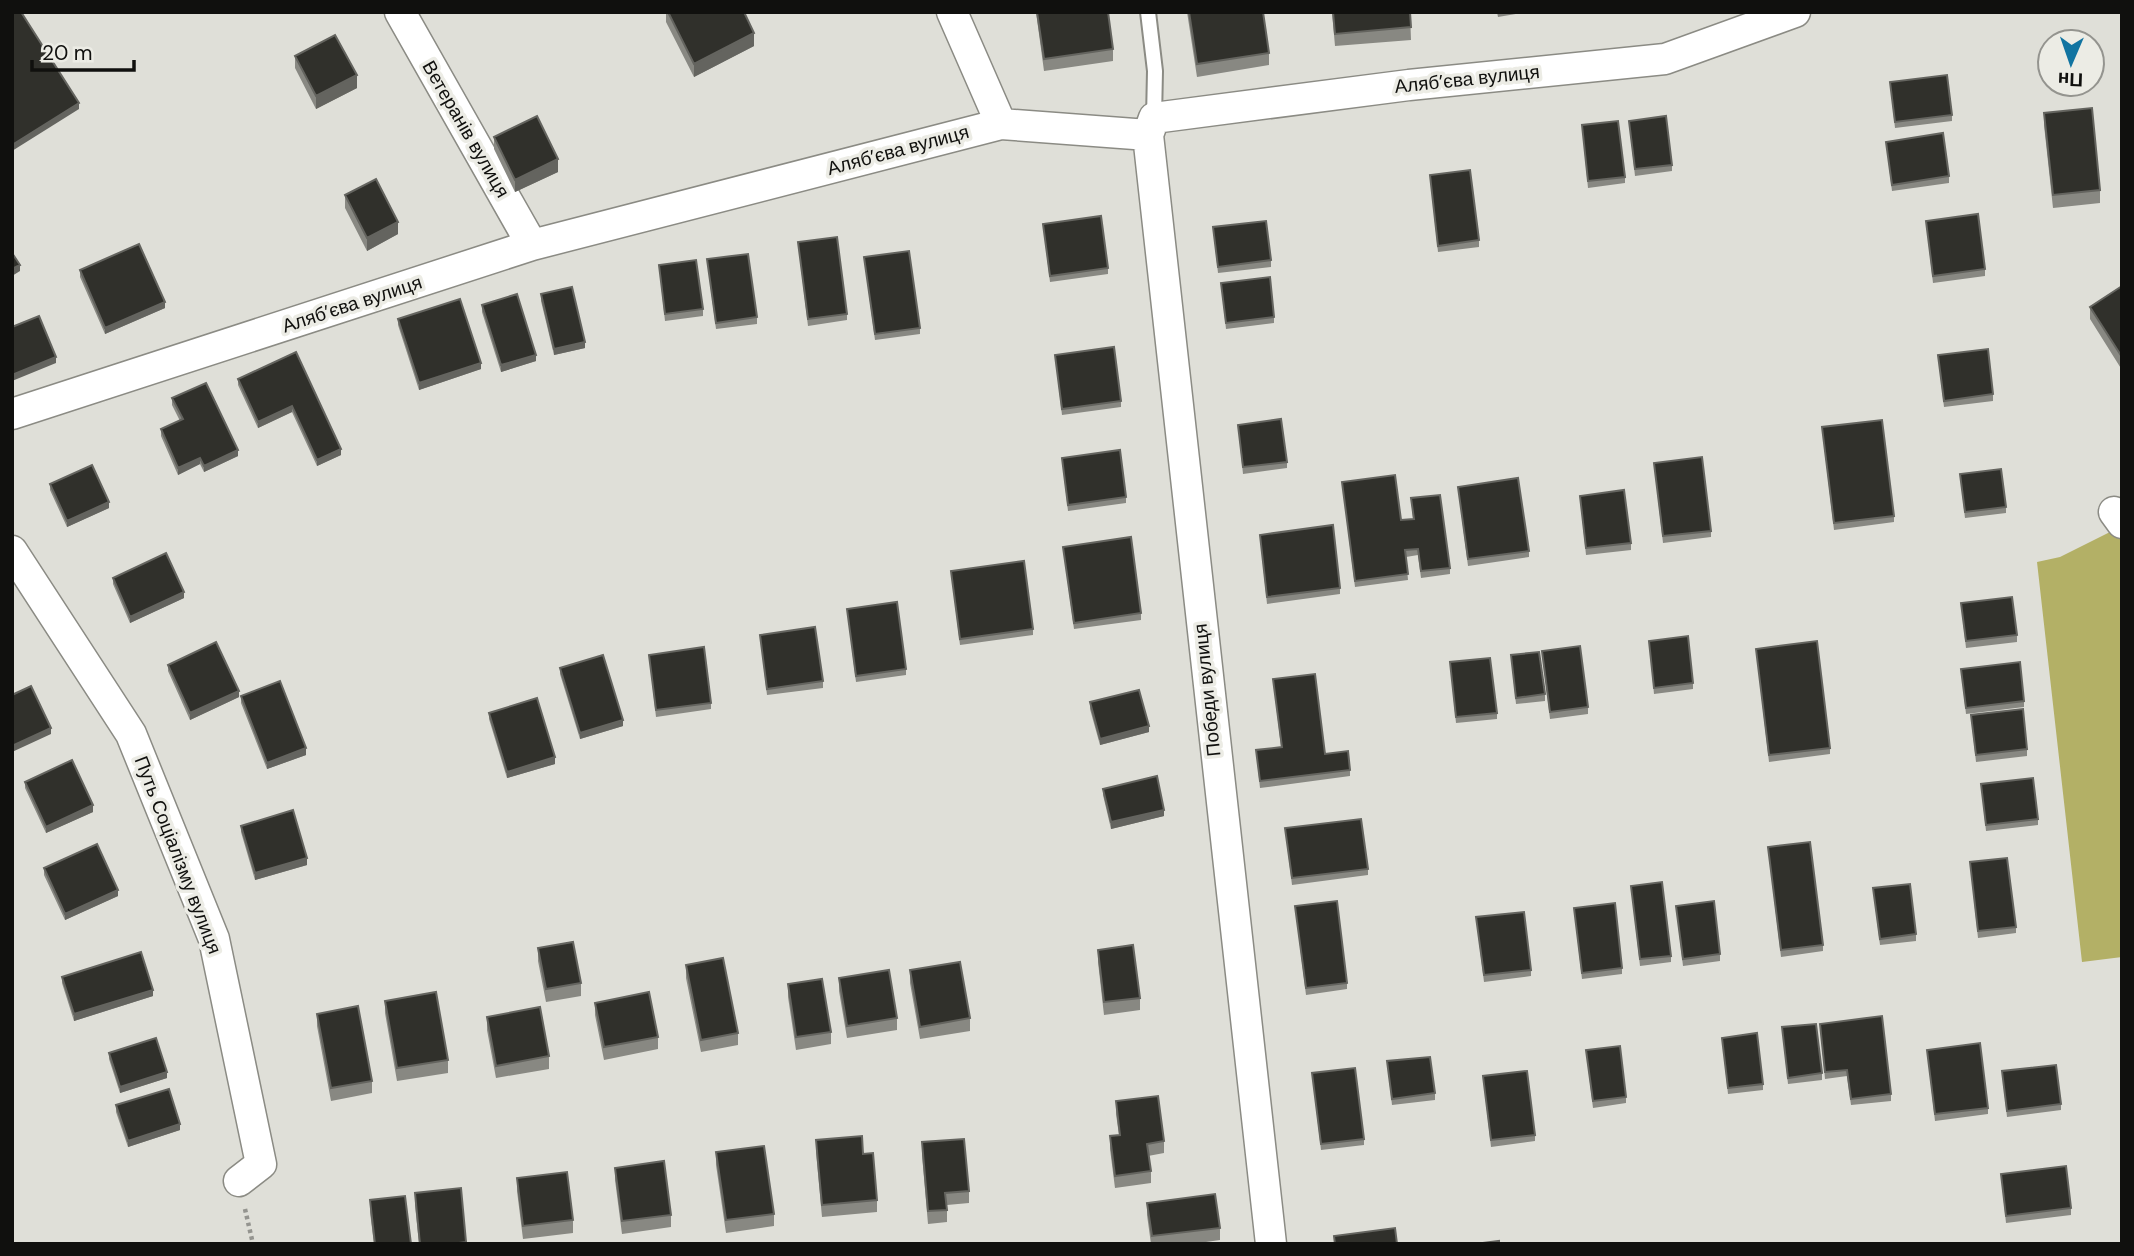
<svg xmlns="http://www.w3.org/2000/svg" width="2134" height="1256" font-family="'DM Sans',sans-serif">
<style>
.green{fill:#b3b066}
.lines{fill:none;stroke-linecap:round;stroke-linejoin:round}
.service-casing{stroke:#8b8b84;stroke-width:18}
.minor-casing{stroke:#8b8b84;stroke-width:33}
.path{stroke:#94948f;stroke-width:4.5;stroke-dasharray:3.5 3.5;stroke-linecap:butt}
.service{stroke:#fff;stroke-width:14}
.minor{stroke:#fff;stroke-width:30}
.wall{fill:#888882}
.shaded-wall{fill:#64645f}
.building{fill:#30302b;stroke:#64645f;stroke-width:2}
.labels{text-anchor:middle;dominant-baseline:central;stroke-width:7;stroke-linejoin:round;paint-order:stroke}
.street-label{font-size:19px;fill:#10100e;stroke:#ecece5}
</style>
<rect width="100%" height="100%" fill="#dfdfd8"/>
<!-- green -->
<path class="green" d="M2114,530L2122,541V957L2082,962L2037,562L2060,557Z"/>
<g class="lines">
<defs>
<path id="service" d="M1148,12L1155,71L1154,118"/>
<path id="minor" d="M400,12L532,245
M952,12L1001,124
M1148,135L1271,1244
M12,414L532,245L1001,124L1148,135L1154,118L1409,85L1665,59L1795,12
M2114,512L2122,523
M12,551L131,734L214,939L261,1164L239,1181"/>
</defs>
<!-- service casing -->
<use href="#service" class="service-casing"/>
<!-- minor casing -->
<use href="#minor" class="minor-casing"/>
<!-- path -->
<path class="path" d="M245,1209L253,1244"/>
<!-- service -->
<use href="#service" class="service"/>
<!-- minor -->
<use href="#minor" class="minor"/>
</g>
<!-- wall -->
<path class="wall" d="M666,12H744L754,46L694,77L666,22Z
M1036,12H1108L1113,49V61L1044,71Z
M1187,12H1263L1269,53V65L1197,77Z
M1332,12H1410L1411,40L1335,46Z
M1497,12H1528L1498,17Z
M295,56L357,88L316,109L295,68Z
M1890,82L1952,115V121L1895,128Z
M2044,113L2100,190V203L2053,208L2044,125Z
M1629,121L1672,165V171L1635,176Z
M1582,125L1625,177V183L1588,188Z
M494,137L558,172L515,192L494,149Z
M1886,142L1949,176V183L1892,191Z
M1430,175L1479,240V247L1438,252Z
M345,195L398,234L367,251L345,208Z
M1926,221L1985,269V276L1933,283Z
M1043,224L1108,268V274L1050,282Z
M1213,227L1271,260V267L1218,273Z
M798,242L847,314V320L808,326Z
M864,257L920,328V334L875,340Z
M707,259L757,317V324L716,329Z
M659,265L703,309V316L665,321Z
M80,270L165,308L105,334L80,277Z
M1221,283L1274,317V323L1226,329Z
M2122,286V370L2090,319V307Z
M541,294L585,348L554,355L541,301Z
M482,305L536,361L501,372L482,312Z
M398,319L481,369L419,390L398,325Z
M296,352L341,455L317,466L292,412L258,428L238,385V379Z
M1055,355L1121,401V407L1062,415Z
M1938,355L1993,394V401L1944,407Z
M172,398L238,456L204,472L200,464L178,475L161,436V429L180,421L172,405Z
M1238,425L1287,462V468L1243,474Z
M1822,427L1894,516V522L1834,530Z
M1062,458L1126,497V503L1068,511Z
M1654,463L1711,531V537L1663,543Z
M1960,474L2006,507V513L1965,518Z
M1342,482L1401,520L1413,519L1411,498L1450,568V574L1421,578L1418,555L1406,557L1408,580L1355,587Z
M50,484L109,508L67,527L50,490Z
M1458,487L1529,551V557L1468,566Z
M1580,496L1631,543V550L1586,555Z
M1260,535L1340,588V594L1267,604Z
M1063,547L1141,613V620L1074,629Z
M951,571L1033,629V635L960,645Z
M113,578L184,598L130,623L113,584Z
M1961,603L2017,635V642L1966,648Z
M847,609L906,669V675L856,682Z
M760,635L823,681V688L767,695Z
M1649,641L1693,683V689L1654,694Z
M1756,649L1830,748V754L1769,762Z
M1542,651L1588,707V714L1550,719Z
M649,655L711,703V709L656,717Z
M1511,655L1545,694V701L1516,704Z
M1450,662L1497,713V719L1456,723Z
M168,665L239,697L190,720L168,671Z
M560,668L623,726L580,739L560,674Z
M1961,669L2024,701V707L1966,714Z
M1273,679L1325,754L1350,770V776L1260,788L1256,750L1281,747Z
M241,696L306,755L267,769L241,703Z
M1090,702L1149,732L1100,745L1090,709Z
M489,713L555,764L507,778L489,719Z
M1971,715L2027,749V756L1976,762Z
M25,782L93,812L46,833L25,788Z
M1981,784L2038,819V825L1986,831Z
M1103,789L1164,816L1111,829L1103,795Z
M241,826L307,865L255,880L241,832Z
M1285,828L1368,869V875L1292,885Z
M1768,847L1823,945V951L1781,957Z
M1970,862L2016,927V933L1978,938Z
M44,868L118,896L65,920L44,875Z
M1631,886L1671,956V962L1640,966Z
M1873,888L1916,934V941L1880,945Z
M1295,906L1347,983V989L1306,995Z
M1676,906L1720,954V961L1683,966Z
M1574,908L1622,968V974L1582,979Z
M1476,917L1531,970V976L1484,982Z
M538,948L581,983V996L546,1002L538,961Z
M1098,950L1140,998V1010L1104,1015L1098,962Z
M686,965L738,1033V1045L701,1052L686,978Z
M910,970L970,1018V1031L920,1039L910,983Z
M62,977L153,996L74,1021L62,983Z
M839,978L897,1018V1030L847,1038L839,991Z
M788,984L831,1032V1044L796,1050L788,997Z
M385,1001L448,1060V1073L397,1081L385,1013Z
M595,1003L658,1037V1049L604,1060L595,1015Z
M317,1014L372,1081V1093L331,1101L317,1026Z
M487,1017L549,1056V1069L496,1078L487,1030Z
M1820,1024L1891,1094V1101L1851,1105L1847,1076L1825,1079Z
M1782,1027L1822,1073V1080L1788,1084Z
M1722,1038L1763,1084V1090L1728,1094Z
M1586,1050L1626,1097V1103L1593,1108Z
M1927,1050L1988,1108V1114L1935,1121Z
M109,1053L167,1078L120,1093L109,1059Z
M1387,1061L1435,1093V1100L1392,1105Z
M2002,1071L2061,1104V1110L2007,1117Z
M1312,1073L1364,1139V1145L1321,1150Z
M1483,1076L1535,1135V1141L1491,1147Z
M1116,1101L1164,1141V1153L1148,1156L1151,1171V1183L1115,1188L1110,1149V1136L1119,1135L1116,1114Z
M116,1105L180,1130L128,1147L116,1112Z
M816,1140L863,1154L877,1200V1212L822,1217L816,1152Z
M922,1142L969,1191V1203L947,1205V1222L928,1224L922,1155Z
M716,1152L774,1214V1226L726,1233L716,1165Z
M615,1168L671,1215V1227L622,1234L615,1180Z
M2001,1174L2071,1208V1215L2006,1223Z
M517,1178L573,1220V1233L523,1239L517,1191Z
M461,1188L466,1244H419L415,1205V1193Z
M370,1200L411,1244H374L370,1212Z
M1147,1203L1220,1228V1240L1192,1244H1151L1147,1215Z"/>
<!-- shaded-wall -->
<path class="shaded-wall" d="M754,33V46L694,77V64Z
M357,75V88L316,109V96Z
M79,103V109L12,151V145Z
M558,159V172L515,192V180Z
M398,222V234L367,251V238Z
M20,265V271L12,276V269Z
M165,302V308L105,334V328Z
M585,342V348L554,355V349Z
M536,355V361L501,372V365Z
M56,357V363L12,381V375Z
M481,363V369L419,390V383Z
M292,406V412L258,428V422Z
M341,449V455L317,466V460Z
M238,450V456L204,472V466Z
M200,458V464L178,475V468Z
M109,502V508L67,527V521Z
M184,592V598L130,623V617Z
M239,691V697L190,720V713Z
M623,720V726L580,739V733Z
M1149,726V732L1100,745V739Z
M51,728V734L12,752V746Z
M306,748V755L267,769V763Z
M555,757V764L507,778V772Z
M93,805V812L46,833V827Z
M1164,810V816L1111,829V822Z
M307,858V865L255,880V873Z
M118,890V896L65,920V914Z
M153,990V996L74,1021V1014Z
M167,1072V1078L120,1093V1087Z
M180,1124V1130L128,1147V1141Z"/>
<!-- building -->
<path class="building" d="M12,12H21L79,103L12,145Z
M668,12H744L754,33L694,64Z
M1037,12H1108L1113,49L1044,59Z
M1189,12H1263L1269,53L1197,64Z
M1333,12H1410L1411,27L1335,34Z
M335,35L357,75L316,96L295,56Z
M1947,75L1952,115L1895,122L1890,82Z
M2092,108L2100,190L2053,195L2044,113Z
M537,116L558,159L515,180L494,137Z
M1666,116L1672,165L1635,169L1629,121Z
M1618,121L1625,177L1588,181L1582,125Z
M1943,133L1949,176L1892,185L1886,142Z
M1470,170L1479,240L1438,246L1430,175Z
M376,179L398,222L367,238L345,195Z
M1978,214L1985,269L1933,276L1926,221Z
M1101,216L1108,268L1050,276L1043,224Z
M1266,221L1271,260L1218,267L1213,227Z
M837,237L847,314L808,319L798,242Z
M139,244L165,302L105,328L80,270Z
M909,251L920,328L875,334L864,257Z
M12,253L20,265L12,269Z
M748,254L757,317L716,323L707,259Z
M696,260L703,309L665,314L659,265Z
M1270,277L1274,317L1226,323L1221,283Z
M2122,286V357L2090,307Z
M572,287L585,342L554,349L541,294Z
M517,294L536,355L501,365L482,305Z
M460,299L481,363L419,383L398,319Z
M39,316L56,357L12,375V327Z
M1114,347L1121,401L1062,409L1055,355Z
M1988,349L1993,394L1944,401L1938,355Z
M296,352L341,449L317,460L292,406L258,422L238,379Z
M206,383L238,450L204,466L200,458L178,468L161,429L183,419L172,398Z
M1281,419L1287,462L1243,467L1238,425Z
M1882,420L1894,516L1834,523L1822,427Z
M1120,450L1126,497L1068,505L1062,458Z
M1702,457L1711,531L1663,536L1654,463Z
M92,465L109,502L67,521L50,484Z
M2001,469L2006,507L1965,512L1960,474Z
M1395,475L1401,520L1414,519L1411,498L1440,495L1450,568L1421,571L1418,549L1405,550L1408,574L1355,581L1342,482Z
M1518,478L1529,551L1468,559L1458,487Z
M1624,490L1631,543L1586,548L1580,496Z
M1333,525L1340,588L1267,597L1260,535Z
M1131,537L1141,613L1074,623L1063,547Z
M166,553L184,592L130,617L113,578Z
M1024,561L1033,629L960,639L951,571Z
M2012,597L2017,635L1966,641L1961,603Z
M897,602L906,669L856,676L847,609Z
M815,627L823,681L767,689L760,635Z
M1688,636L1693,683L1654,688L1649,641Z
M1817,641L1830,748L1769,755L1756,649Z
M216,642L239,691L190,713L168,665Z
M1580,646L1588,707L1550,712L1542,651Z
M704,647L711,703L656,710L649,655Z
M1539,652L1545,694L1516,698L1511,655Z
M603,655L623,720L580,733L560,668Z
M1490,658L1497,713L1456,717L1450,662Z
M2020,662L2024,701L1966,708L1961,669Z
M1315,674L1325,754L1348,751L1350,770L1260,781L1256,750L1282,747L1273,679Z
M280,681L306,748L267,763L241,696Z
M31,686L51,728L12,746V695Z
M1139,690L1149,726L1100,739L1090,702Z
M537,698L555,757L507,772L489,713Z
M2023,709L2027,749L1976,755L1971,715Z
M72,760L93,805L46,827L25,782Z
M1157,776L1164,810L1111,822L1103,789Z
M2033,778L2038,819L1986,825L1981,784Z
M293,810L307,858L255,873L241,826Z
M1361,819L1368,869L1292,878L1285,828Z
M1810,842L1823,945L1781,950L1768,847Z
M97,844L118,890L65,914L44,868Z
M2007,858L2016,927L1978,931L1970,862Z
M1662,882L1671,956L1640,959L1631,886Z
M1910,884L1916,934L1880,939L1873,888Z
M1337,901L1347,983L1306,988L1295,906Z
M1714,901L1720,954L1683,959L1676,906Z
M1615,903L1622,968L1582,973L1574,908Z
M1524,912L1531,970L1484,975L1476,917Z
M573,942L581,983L546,989L538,948Z
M1133,945L1140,998L1104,1002L1098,950Z
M141,952L153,990L74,1014L62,977Z
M723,958L738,1033L701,1040L686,965Z
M960,962L970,1018L920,1027L910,970Z
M889,970L897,1018L847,1026L839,978Z
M822,979L831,1032L796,1037L788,984Z
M436,992L448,1060L397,1068L385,1001Z
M649,992L658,1037L604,1047L595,1003Z
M358,1006L372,1081L331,1088L317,1014Z
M540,1007L549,1056L496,1066L487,1017Z
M1882,1016L1891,1094L1851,1099L1847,1070L1825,1072L1820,1024Z
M1816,1024L1822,1073L1788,1078L1782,1027Z
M1757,1033L1763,1084L1728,1088L1722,1038Z
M156,1038L167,1072L120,1087L109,1053Z
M1980,1043L1988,1108L1935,1114L1927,1050Z
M1620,1046L1626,1097L1593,1101L1586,1050Z
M1430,1057L1435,1093L1392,1099L1387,1061Z
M2056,1065L2061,1104L2007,1111L2002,1071Z
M1355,1068L1364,1139L1321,1144L1312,1073Z
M1527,1071L1535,1135L1491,1140L1483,1076Z
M169,1089L180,1124L128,1141L116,1105Z
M1158,1096L1164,1141L1147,1144L1151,1171L1115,1176L1110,1136L1120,1135L1116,1101Z
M862,1136L863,1154L873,1153L877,1200L822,1205L816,1140Z
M964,1139L969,1191L945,1193L947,1210L928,1211L922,1142Z
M764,1146L774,1214L726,1220L716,1152Z
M664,1161L671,1215L622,1221L615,1168Z
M2066,1166L2071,1208L2006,1216L2001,1174Z
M567,1172L573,1220L523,1226L517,1178Z
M461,1188L466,1242L452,1244H420L415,1193Z
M1215,1194L1220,1228L1152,1236L1147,1203Z
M405,1196L411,1244H375L370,1200Z
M1395,1228L1397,1244H1335L1334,1236Z
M1499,1241V1244H1475Z"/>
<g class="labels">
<!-- street labels -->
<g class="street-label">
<text transform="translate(1467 79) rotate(-6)">Аляб’єва вулиця</text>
<text transform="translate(466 129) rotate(60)">Ветеранів вулиця</text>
<text transform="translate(898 150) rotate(-15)">Аляб’єва вулиця</text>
<text transform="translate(352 304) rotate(-18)">Аляб’єва вулиця</text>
<text transform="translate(1207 690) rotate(-96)">Победи вулиця</text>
<text transform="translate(178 855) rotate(69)">Путь Соціалізму вулиця</text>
</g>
</g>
<!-- border -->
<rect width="2134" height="1256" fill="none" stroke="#10100e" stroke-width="28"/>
<!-- north arrow -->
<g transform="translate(2071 63) rotate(182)"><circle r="33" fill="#ecece5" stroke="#94948f" stroke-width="2"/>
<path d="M0-5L12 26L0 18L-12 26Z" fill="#1174a1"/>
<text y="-10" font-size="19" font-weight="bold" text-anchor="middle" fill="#10100e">Пн</text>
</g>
<!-- scale -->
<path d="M32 60v10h102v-10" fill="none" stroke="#10100e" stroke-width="3.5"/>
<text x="42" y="60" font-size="21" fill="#10100e" stroke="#ecece5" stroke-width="5" paint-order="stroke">20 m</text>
</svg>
